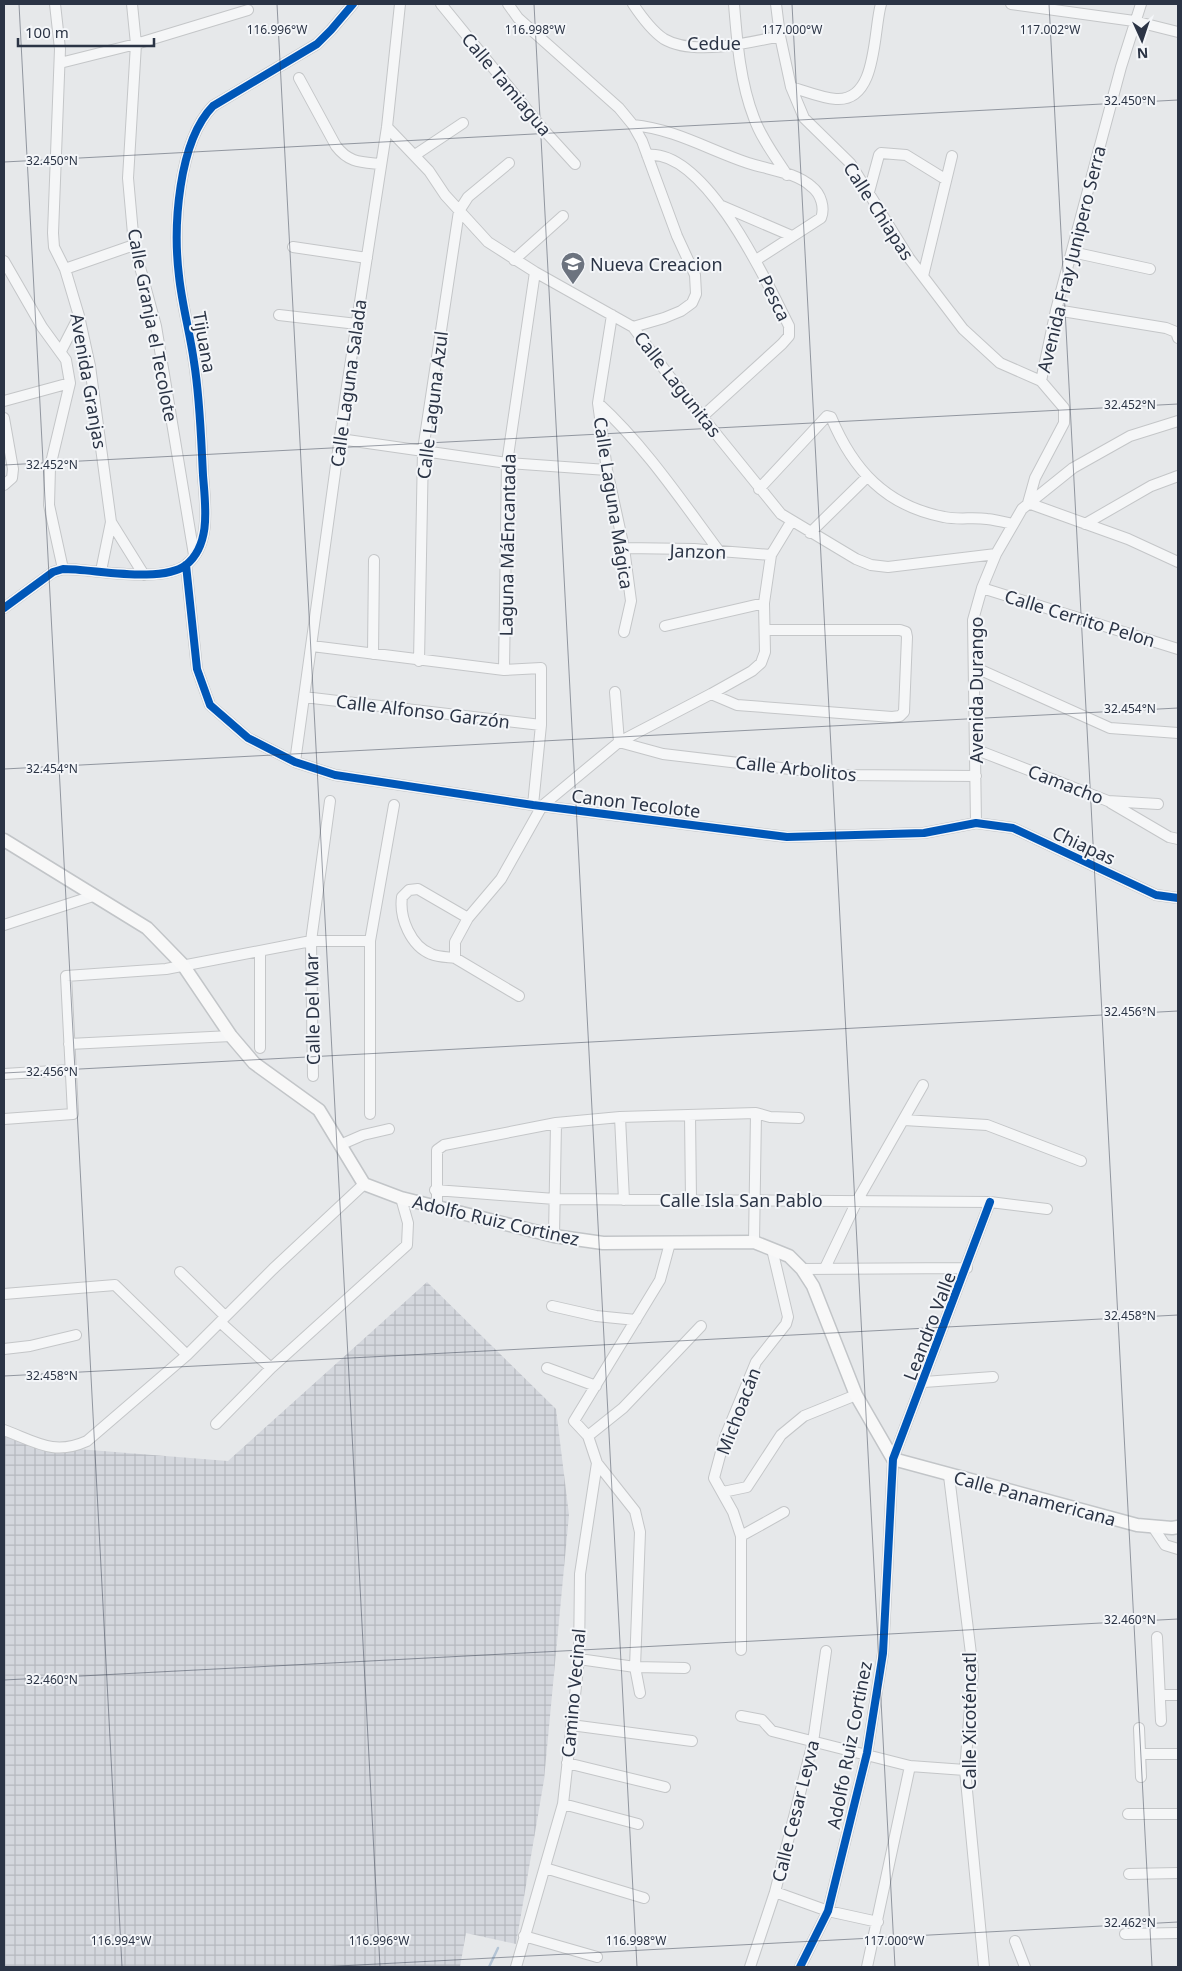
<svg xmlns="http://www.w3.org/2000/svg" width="1182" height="1971" font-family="'Noto Sans',sans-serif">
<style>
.industrial{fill:url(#industrial-grid)}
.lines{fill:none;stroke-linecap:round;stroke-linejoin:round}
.stream{stroke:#b4c4d5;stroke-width:2.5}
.minor-casing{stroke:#c4c6c8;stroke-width:12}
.major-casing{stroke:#c2c5c8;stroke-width:15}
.minor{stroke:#f5f6f7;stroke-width:10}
.major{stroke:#f8f8f8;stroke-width:12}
.cycleway-casing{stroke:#f4f6f9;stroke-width:11}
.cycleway{stroke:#0057b8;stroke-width:8}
.ticks{fill:none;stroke:#2b3445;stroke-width:1;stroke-opacity:0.45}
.labels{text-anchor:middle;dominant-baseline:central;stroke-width:4;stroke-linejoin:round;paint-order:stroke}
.street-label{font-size:18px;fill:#2b3445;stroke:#f4f6f9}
.poi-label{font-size:18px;fill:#2b3445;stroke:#f4f6f9;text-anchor:start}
.ticks-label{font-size:12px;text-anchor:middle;fill:#2b3445;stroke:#f4f6f9;stroke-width:4;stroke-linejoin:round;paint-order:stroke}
</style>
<defs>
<pattern id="industrial-grid" width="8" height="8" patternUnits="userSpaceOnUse" patternTransform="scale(1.25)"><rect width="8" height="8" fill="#d4d7dd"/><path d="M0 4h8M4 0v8" fill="none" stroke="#b6b9bf"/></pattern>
</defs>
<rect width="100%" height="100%" fill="#e6e8ea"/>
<!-- industrial -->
<path class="industrial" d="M427,1282L556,1409L569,1515L544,1780L516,1944L466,1933L460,1967H4V1433L65,1448L228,1461Z"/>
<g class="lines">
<!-- stream -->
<path class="stream" d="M489,1967L498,1948"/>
<defs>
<path id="minor" d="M55,4L60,49L53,233L54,247L65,269L79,316L90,366L111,522L101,571
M132,4L136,44L128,178L134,245L156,326L194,555
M441,4L543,129L575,164
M508,4L518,18L619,108L633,125L642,141L677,236L695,275L696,294L692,303L681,311L664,318L633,327
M633,4C641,16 652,31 664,39C693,56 749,43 780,36
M734,4C737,41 740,82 754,118C761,138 775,156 787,175
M776,4L780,36L791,87L804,118L850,163L909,258L963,329L1000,363L1041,381
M1011,4L1134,21L1178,32
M1141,4L1121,67L1056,310L1041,381L1064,408V423L1035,478L1028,503L1128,539L1178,562
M60,63L136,44L248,10
M299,78L336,146C349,163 361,162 381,164
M791,87C805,91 821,98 836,99C878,102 873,31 881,4
M633,125C675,129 709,150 748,163C769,170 796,172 812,187C821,194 825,208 821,218L756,260
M387,127L429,171L445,195L488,242L535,272L633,327L670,377L781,514L856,559L871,565L888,567L996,554
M415,155L463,123
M647,155C705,148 767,282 789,326V336L782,344L703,416
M869,192L879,155L881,153L906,155L945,179
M722,206L792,236
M293,247L367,258
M1072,252L1150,269
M514,260L563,216
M4,261L42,327L66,360L70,383L50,467L49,505L63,569
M65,269L134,245
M923,276L952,156
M1056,310L1166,328L1176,332L1178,338
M279,315L357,324
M612,315L598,403L607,470L624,548L631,601L624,632
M61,351L79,316
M4,401L70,383
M598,403C645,446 681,500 719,551
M4,418L13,469L12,478L4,485
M340,439L507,463L607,470
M759,489L827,416L831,417C853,470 886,506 944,517C958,520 973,517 987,519C996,520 1004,522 1013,524
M111,522L144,575
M1085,524L1151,486L1178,476
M810,533L866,478
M624,548L694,549L771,555
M186,565L197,669L210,705L248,738L295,762L335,775L533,805L787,837L924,833L976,823L1013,828L1156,895L1178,898
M982,588L1178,649
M4,608L53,572L63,569C95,569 161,584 186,565C212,544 205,504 203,475C201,437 200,399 194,362C190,333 182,305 179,276C173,227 178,142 213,106L317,44L331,30L353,4
M665,626L764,603
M312,646L504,670L541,668V725L533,805
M373,654L374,560
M419,661L423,450L459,211L468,197L509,163
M974,667L1110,728L1178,733
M504,670L507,463L535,272
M615,692L619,742
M711,694L737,705L892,717L900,716L904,712L907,637L906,632L900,630H765
M304,697L541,725
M619,742L663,754L841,775L976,776
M977,750L1108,801L1158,804
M295,762L347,386L387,127L400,4
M1111,803L1169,837L1178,839
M976,823L973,620L982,588L996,554L1022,509L1073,468L1130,436L1178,421
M4,925L93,896
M455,958C447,957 438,957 431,954C411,946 399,918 402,897L409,890L418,889L468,918
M519,996L455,958V942L468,918L501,879L542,806L619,742L711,694L752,671L761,663L765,652L764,603L771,555L791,522
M69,1044L231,1036
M260,1048V951
M4,1074L71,1070
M313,1076L311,941L330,801
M370,1114V941L394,805
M690,1115L691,1200
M620,1117L624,1200
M4,1119L73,1114L66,976L166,969L311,941H370
M904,1120L987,1125L1081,1161
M340,1145L363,1135L389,1129
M435,1190L555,1199L990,1202L1047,1209
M437,1207V1150L444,1145L556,1123L620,1117L756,1113L770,1117L799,1118
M554,1236L556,1123
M754,1242L756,1113
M825,1268L857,1201L923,1085
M802,1269L967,1268
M180,1272L225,1316
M4,1294L115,1285L187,1355
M552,1306L596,1316L636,1320
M220,1322L271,1368L407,1245L408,1223L401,1198
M4,1349L30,1346L76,1335
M547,1368L596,1386
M924,1382L993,1377
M216,1424L271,1368
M4,1430C36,1442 54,1456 87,1441L187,1355L273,1269L364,1184
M588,1436L623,1408L701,1326
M597,1463L635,1511L640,1532L635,1667L640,1693
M949,1476L973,1670L965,1770L984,1967
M723,1492L747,1487L781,1435L804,1416L856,1395
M1153,1527L1165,1545L1178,1549
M741,1536L784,1512
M1157,1637L1161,1721
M741,1650V1536L733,1512L714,1478L725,1437L756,1362L786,1324L788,1317L772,1249
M579,1659L635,1667L685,1668
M1160,1695H1178
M741,1716L762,1720L772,1731L910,1766L965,1770
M571,1725L692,1741
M1139,1728L1141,1777
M1141,1754H1178
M567,1763L665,1787
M563,1804L638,1824
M1128,1814H1178
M545,1868L644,1898
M1129,1874L1178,1873
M775,1892L828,1911L878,1922
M1125,1934L1178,1933
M524,1936L597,1957
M1015,1941L1025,1967
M516,1967L563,1804L579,1659L580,1574L597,1463L588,1436L574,1421L660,1280L670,1243
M750,1967L775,1892L813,1742L826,1651
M800,1967L828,1911L867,1753L883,1653L893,1459L990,1202
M867,1967L910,1766"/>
<path id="major" d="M4,840L147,928L183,965L231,1036L254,1063L319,1110L364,1184L401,1198L554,1236L603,1243L754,1242L789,1256L802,1269L813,1286L856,1395L893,1459L1137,1525L1172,1528L1178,1527"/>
</defs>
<!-- minor casing -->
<use href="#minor" class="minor-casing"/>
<!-- major casing -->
<use href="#major" class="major-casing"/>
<!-- minor -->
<use href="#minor" class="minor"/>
<!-- major -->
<use href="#major" class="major"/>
<defs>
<path id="cycleway" d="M186,565L197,669L210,705L248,738L295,762L335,775L533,805L787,837L924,833L976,823L1013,828L1156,895L1178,898
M4,608L53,572L63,569C95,569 161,584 186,565C212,544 205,504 203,475C201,437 200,399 194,362C190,333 182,305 179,276C173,227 178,142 213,106L317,44L331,30L353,4
M800,1967L828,1911L867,1753L883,1653L893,1459L990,1202"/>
</defs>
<!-- cycleway casing -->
<use href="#cycleway" class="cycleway-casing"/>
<!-- cycleway -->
<use href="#cycleway" class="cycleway"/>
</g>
<!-- ticks -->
<path class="ticks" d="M19,4L122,1967M277,4L380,1967M534,4L637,1967M792,4L895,1967M1049,4L1152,1967M4,162L1178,100M4,465L1178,404M4,769L1178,708M4,1073L1178,1011M4,1376L1178,1315M4,1680L1178,1619M320,1967L1178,1922"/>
<!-- icons -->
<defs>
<symbol id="school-pin" viewBox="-11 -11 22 30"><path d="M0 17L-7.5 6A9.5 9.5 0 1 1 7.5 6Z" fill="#6c737f" stroke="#f4f6f9"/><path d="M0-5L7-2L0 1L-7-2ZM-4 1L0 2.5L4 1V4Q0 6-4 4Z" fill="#fff"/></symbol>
</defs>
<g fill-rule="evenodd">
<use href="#school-pin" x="559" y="250" width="28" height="38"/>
</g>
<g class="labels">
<!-- street labels -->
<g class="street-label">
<text x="714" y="43">Cedue</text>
<text transform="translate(507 84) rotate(50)">Calle Tamiagua</text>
<text transform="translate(879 211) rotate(57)">Calle Chiapas</text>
<text transform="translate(1071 259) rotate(-76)">Avenida Fray Junipero Serra</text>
<text transform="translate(775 298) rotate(64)">Pesca</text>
<text transform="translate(153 325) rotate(79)">Calle Granja el Tecolote</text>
<text transform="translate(205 342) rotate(80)">Tijuana</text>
<text transform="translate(89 381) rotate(80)">Avenida Granjas</text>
<text transform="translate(348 383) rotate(-82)">Calle Laguna Salada</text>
<text transform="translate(678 384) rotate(52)">Calle Lagunitas</text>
<text transform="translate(432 405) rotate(-83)">Calle Laguna Azul</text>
<text transform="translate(614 503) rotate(81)">Calle Laguna Mágica</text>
<text transform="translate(507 545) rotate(-89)">Laguna MáEncantada</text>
<text transform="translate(698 551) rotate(2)">Janzon</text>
<text transform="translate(1080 618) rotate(17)">Calle Cerrito Pelon</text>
<text transform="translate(976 690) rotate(-90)">Avenida Durango</text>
<text transform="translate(423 711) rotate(7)">Calle Alfonso Garzón</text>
<text transform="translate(796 768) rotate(6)">Calle Arbolitos</text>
<text transform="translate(1066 784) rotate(21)">Camacho</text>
<text transform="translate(636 803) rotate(7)">Canon Tecolote</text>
<text transform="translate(1084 845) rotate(25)">Chiapas</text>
<text transform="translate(312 1009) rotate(-91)">Calle Del Mar</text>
<text x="741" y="1200">Calle Isla San Pablo</text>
<text transform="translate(496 1220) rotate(13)">Adolfo Ruiz Cortinez</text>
<text transform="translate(929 1326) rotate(-69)">Leandro Valle</text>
<text transform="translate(738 1411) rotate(-69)">Michoacán</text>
<text transform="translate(1035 1498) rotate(15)">Calle Panamericana</text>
<text transform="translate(573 1693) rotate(-85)">Camino Vecinal</text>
<text transform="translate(969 1721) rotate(-90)">Calle Xicoténcatl</text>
<text transform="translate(849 1745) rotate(-79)">Adolfo Ruiz Cortinez</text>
<text transform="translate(795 1811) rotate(-76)">Calle Cesar Leyva</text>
</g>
<!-- poi labels -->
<g class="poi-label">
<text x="590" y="264">Nueva Creacion</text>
</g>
</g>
<g class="ticks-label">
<text x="277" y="34">116.996°W</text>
<text x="535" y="34">116.998°W</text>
<text x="792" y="34">117.000°W</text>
<text x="1050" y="34">117.002°W</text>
<text x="1130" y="105">32.450°N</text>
<text x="52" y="165">32.450°N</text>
<text x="1130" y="409">32.452°N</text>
<text x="52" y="469">32.452°N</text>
<text x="1130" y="713">32.454°N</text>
<text x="52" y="773">32.454°N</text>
<text x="1130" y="1016">32.456°N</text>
<text x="52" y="1076">32.456°N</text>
<text x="1130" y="1320">32.458°N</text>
<text x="52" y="1380">32.458°N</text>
<text x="1130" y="1624">32.460°N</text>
<text x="52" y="1684">32.460°N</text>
<text x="1130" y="1927">32.462°N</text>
<text x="121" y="1945">116.994°W</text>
<text x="379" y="1945">116.996°W</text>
<text x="636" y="1945">116.998°W</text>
<text x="894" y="1945">117.000°W</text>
</g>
<!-- border -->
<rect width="1182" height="1971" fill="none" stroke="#2b3445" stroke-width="10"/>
<!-- north arrow -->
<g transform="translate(1142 40) rotate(177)" stroke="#f4f6f9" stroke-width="4" paint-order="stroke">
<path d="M0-4L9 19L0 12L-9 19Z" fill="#2b3445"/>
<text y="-8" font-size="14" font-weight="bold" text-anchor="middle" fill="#2b3445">N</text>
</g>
<!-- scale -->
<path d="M18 38v8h136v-8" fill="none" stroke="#2b3445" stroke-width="2.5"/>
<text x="25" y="38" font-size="15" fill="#2b3445" stroke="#f4f6f9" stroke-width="4" paint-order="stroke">100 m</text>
</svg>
